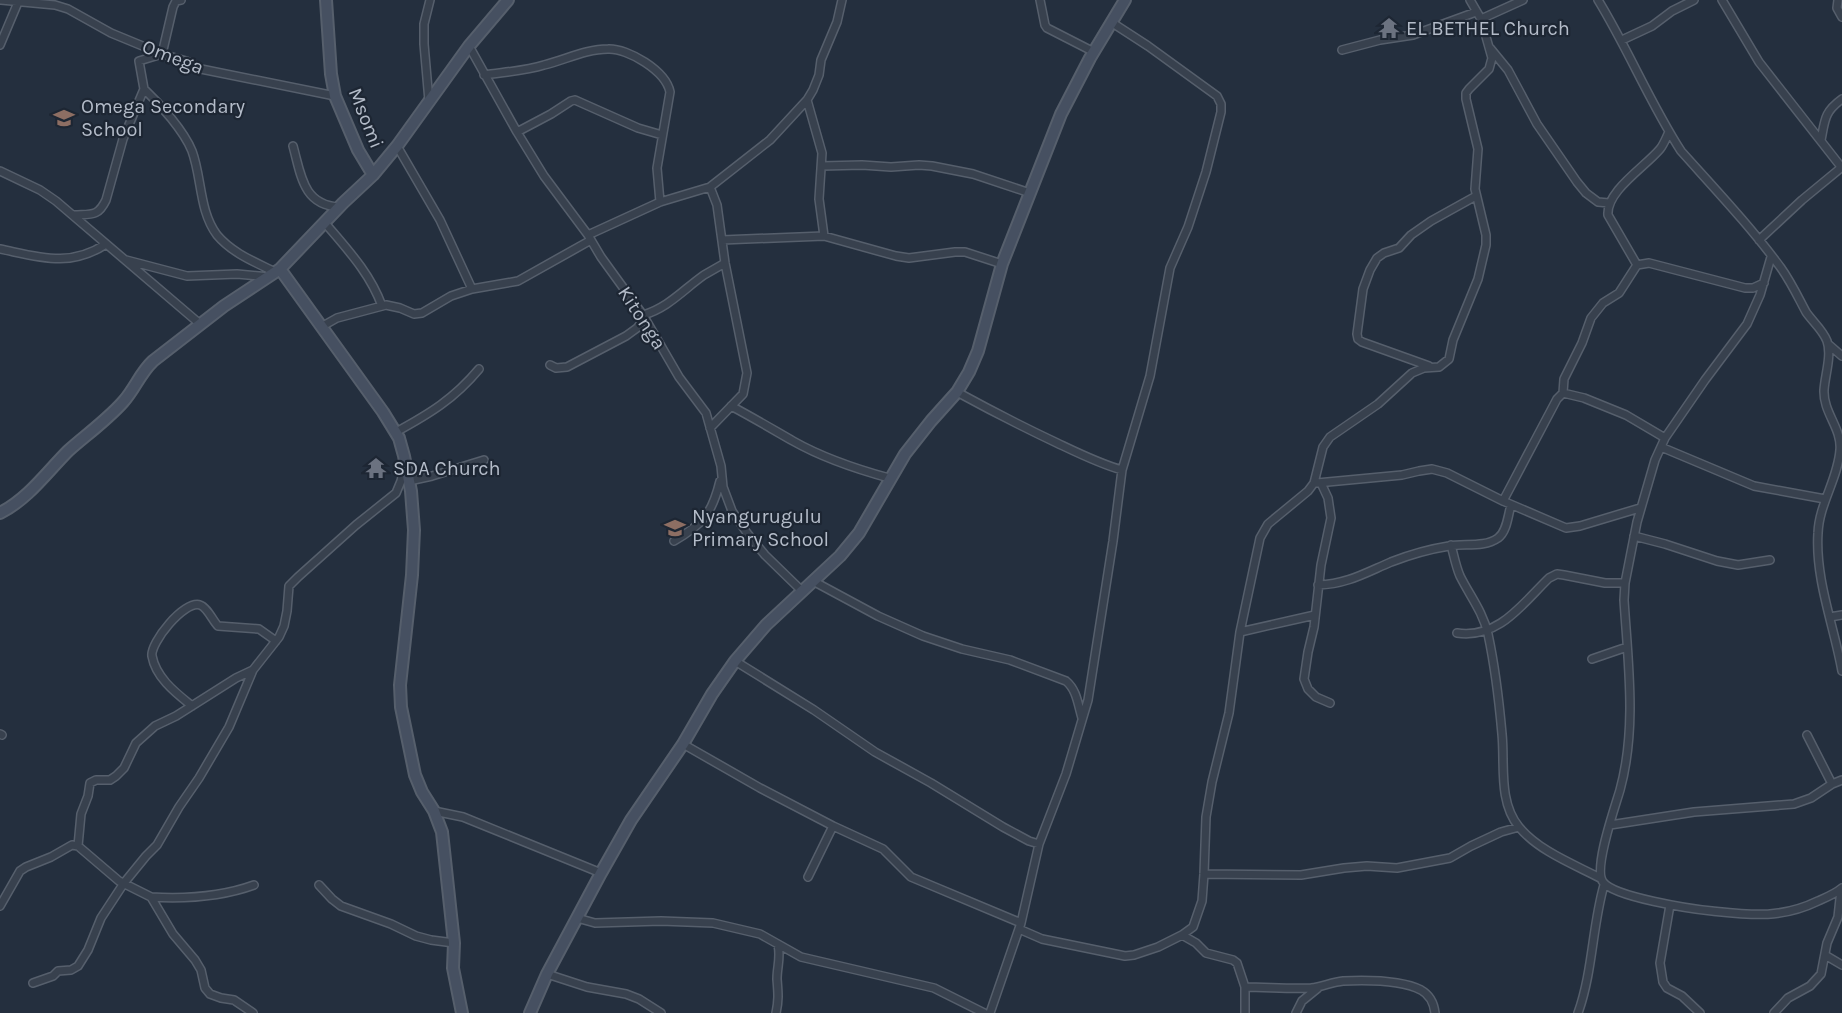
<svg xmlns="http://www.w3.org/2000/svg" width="1842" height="1013" font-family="Karla,sans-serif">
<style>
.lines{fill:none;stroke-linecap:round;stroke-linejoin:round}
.street-casing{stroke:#565f6c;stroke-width:10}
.secondary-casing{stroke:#565f6c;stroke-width:14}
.street{stroke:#38414e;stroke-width:7}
.secondary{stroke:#465061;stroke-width:10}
.labels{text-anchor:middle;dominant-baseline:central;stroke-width:4.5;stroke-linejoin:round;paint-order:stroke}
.poi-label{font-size:20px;fill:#b4bcc9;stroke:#1d2633;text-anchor:start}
.street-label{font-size:20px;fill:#b4bcc9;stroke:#1d2633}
</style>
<rect width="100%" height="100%" fill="#242f3e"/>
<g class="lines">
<defs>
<path id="street" d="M1,0L55,5L68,9L111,33L162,54L186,61L201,69L335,96
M1040,0L1045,25L1047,28L1094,52
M1598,0C1628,49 1650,103 1681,151C1715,189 1751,227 1781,268C1791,282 1798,297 1806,312C1812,321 1823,330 1827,341C1832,355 1825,375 1824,390C1823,413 1842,428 1840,450C1838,479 1819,504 1818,533C1815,579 1834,626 1842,671
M1722,0L1759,62L1842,168
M1838,0L1837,8L1842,17
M1481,19L1523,0
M1622,40L1652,26L1672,11L1694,0
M0,45L19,0
M469,46L517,132L544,176L588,235L601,257L643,315L679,377L706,413L721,466L723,487L732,511L747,533L765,555L802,591
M1490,48L1508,70L1537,124L1577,182L1586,193L1598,202L1609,203
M1342,50L1380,40L1413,35L1476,12
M484,75C504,72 525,71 544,65C565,60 586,49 608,49C628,48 666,71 670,92L657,168L660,202
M144,89C160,104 184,131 192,151C202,178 199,211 217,235C232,253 255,262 275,272
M807,100L822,153L819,199L824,236
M429,101L424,44V24L430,0
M517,132L551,114L571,101L575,100L638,128L662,135
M1821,140C1825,120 1824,112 1842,99
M293,146C301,175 303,205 339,207
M397,146L440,220L472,289
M822,166L862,165L891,167L919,165L932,166L973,174L1030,193
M0,171L40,190L56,201L200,324
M710,187L717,205L725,263L747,373L743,394L710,428
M74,215C91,214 98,217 106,200L123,139L144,89L139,61L162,54L173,7L176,1L181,0
M325,223C347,249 370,273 382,306
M588,235L660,202L710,187L770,140L807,100L813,90L819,75L821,60L837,22L842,0
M722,240L824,236L896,256L909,258L955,252H965L1002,264
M1759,240L1802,200L1842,167
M0,249C39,257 70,268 106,244
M1771,257L1760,295L1747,324L1705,380L1665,438L1655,460L1637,522L1625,583L1624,600C1628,663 1637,728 1620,790C1615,807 1593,869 1603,882C1614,897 1691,909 1712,911C1751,915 1781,919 1818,901C1827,897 1835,894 1842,888
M126,260L187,276L237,274L269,277
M1637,265L1608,215C1606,191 1645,167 1660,149C1664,144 1666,138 1669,132
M643,315C668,308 684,289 704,275C711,271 718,267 725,263
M321,327L337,318L386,305L400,308L414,314L422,313L451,296L472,289L518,281L591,240
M1828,344L1842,356
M550,365L556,368L567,367L626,336L637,328L645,318
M1429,366L1362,342L1358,339L1357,334L1363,289L1370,270L1377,258L1384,253L1399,248L1411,235L1431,221L1476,196
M957,392C990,410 1023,427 1057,443C1078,453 1100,464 1122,470
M1563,393L1564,379L1582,343L1591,318L1603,303L1619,293L1637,265L1649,263L1745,288H1753L1764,283
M731,406C752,417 772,429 793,441C823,458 856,469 889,478
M396,432C429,414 454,399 479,369
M1661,447L1754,486L1825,499
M409,481L432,476L484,460
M1317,483L1402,475L1419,471L1432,469L1447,473L1503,501
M1321,483L1328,498L1331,518L1321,565L1314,627L1308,652L1304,679L1308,689L1316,697L1330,703
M1640,508L1580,526L1566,528L1503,501L1557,399L1563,393L1584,398L1626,415L1665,438
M1634,536L1665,544L1717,561L1738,565L1770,560
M674,541C703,524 712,514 720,481
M1451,545C1454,556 1456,567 1460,576C1470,596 1483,612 1488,634C1495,667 1499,700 1502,734C1505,763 1498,802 1519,827C1539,851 1573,864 1600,878
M813,581L878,616L923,636L962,649L1010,660L1066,681C1077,690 1078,705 1082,718
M1318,585C1347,584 1365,573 1391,562C1409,555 1430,549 1449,546C1464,543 1484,548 1498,538C1507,532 1508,515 1511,505
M1830,617L1842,615
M1240,632L1315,615
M1457,633C1499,639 1522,604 1549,578L1557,574L1564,575L1605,583H1625
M1592,659L1627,647
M735,661L814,710L875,752L931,783L1003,827L1029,841L1039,844
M192,706C176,693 156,678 152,656C150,643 184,600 200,605C207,607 213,621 218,626L259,629L276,641
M0,734L2,735
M1807,735L1832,784
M683,744L760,788L833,826L883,849L911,877L1021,923
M434,811L463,817L601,873
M1610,825L1694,812L1794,804L1811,798L1832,784L1842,780
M78,846L81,814L88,796L90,783L96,780H110L116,776L124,768L136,743L155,726L176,716L236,678L253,670
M1204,874L1301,875L1344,868L1367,866L1397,868L1450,858L1471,846L1501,832L1519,827
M808,877L833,826
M319,885L332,899L341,906L391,924L416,936L431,940L454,943
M151,897C186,899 221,897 254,885
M1670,905L1660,963L1663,982L1667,988L1682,996L1700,1013
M0,906L20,871L26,867L51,857L72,845L78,846L119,881L151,897L173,934L195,960L201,970L205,988L210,994L221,998L234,1000L253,1013
M577,918L595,923L661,921L713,923L760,934L801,957L934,988L984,1013
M1019,929L1042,939L1125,956L1134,955L1158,947L1182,935L1193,927L1202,901L1204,874L1206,817L1212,782L1229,713L1240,632L1260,538L1268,524L1308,491L1314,483L1323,447L1330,437L1378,404L1412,373L1424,368L1439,367L1449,359L1453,340L1478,279L1486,245V235L1475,189L1478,149L1466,99V93L1469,89L1489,69L1492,58L1481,19L1470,0
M1182,935L1196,943L1206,953L1233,960L1237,963L1245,987V1013
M1825,955L1842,965
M547,974L587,987L626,994L639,999L661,1013
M33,983L53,976L58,971L71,970L78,966L88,950L101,918L124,883L146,856L157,845L179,807L199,778L229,727L253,670L279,637L284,626L287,611L289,586L298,577L356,525L396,493L401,481L404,468
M1245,987C1267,987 1289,989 1311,988C1322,987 1332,982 1343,981C1365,980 1401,980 1421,990C1430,995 1434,1004 1435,1013
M776,1013C779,999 778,992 777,979C777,967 781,957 778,945
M990,1013L1021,923L1039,844L1066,774L1088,700L1113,541L1122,470L1150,376L1170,268L1188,227L1206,172L1221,112V104L1217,96L1148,46L1111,22
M1296,1013L1302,1001L1318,988
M1578,1013C1593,971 1592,927 1604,885
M1774,1013L1788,998L1810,986L1821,974L1827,943L1838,917L1841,889"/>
<path id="secondary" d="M326,0L331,74L335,96L358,150L373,175
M280,269L383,412L399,438L404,456L411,491L414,530L412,575L400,685L401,707L415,775L422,792L434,811L442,832L454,943L453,968L462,1013
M0,513C28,499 47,472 68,451C86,435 107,420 123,402C135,389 140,373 153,361L224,306L280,269L343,203L373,175L397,146L469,46L508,0
M530,1013L547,974L601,873L631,820L683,744L712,694L735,661L766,625L840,556L859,533L905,454L931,421L957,392L969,372L978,351L1002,264L1061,114L1090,58L1125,0"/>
</defs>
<!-- street casing -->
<use href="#street" class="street-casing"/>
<!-- secondary casing -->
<use href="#secondary" class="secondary-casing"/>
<!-- street -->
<use href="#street" class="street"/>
<!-- secondary -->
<use href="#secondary" class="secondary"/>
</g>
<!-- icons -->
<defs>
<symbol id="temple-bare" viewBox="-9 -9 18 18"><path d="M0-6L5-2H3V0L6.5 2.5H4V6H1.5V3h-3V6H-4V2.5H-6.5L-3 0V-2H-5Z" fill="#6b7280" stroke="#1d2633" stroke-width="2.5" paint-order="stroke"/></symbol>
<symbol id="school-bare" viewBox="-9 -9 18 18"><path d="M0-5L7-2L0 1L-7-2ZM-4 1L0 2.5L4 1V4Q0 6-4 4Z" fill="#8d6e63" stroke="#1d2633" stroke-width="2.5" paint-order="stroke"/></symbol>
</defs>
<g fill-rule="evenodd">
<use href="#temple-bare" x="1374" y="13" width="30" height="30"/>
<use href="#school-bare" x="49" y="103" width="30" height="30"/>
<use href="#temple-bare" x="361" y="453" width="30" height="30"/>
<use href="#school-bare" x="660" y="513" width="30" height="30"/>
</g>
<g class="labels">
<!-- poi labels -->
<g class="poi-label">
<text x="1406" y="28">EL BETHEL Church</text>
<text x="81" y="106">Omega Secondary<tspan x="81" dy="23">School</tspan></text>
<text x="393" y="468">SDA Church</text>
<text x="692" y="516">Nyangurugulu<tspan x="692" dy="23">Primary School</tspan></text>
</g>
<!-- street labels -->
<g class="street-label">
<text transform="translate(173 57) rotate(21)">Omega</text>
<text transform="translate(366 118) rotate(68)">Msomi</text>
<text transform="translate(642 318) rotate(57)">Kitonga</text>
</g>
</g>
</svg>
